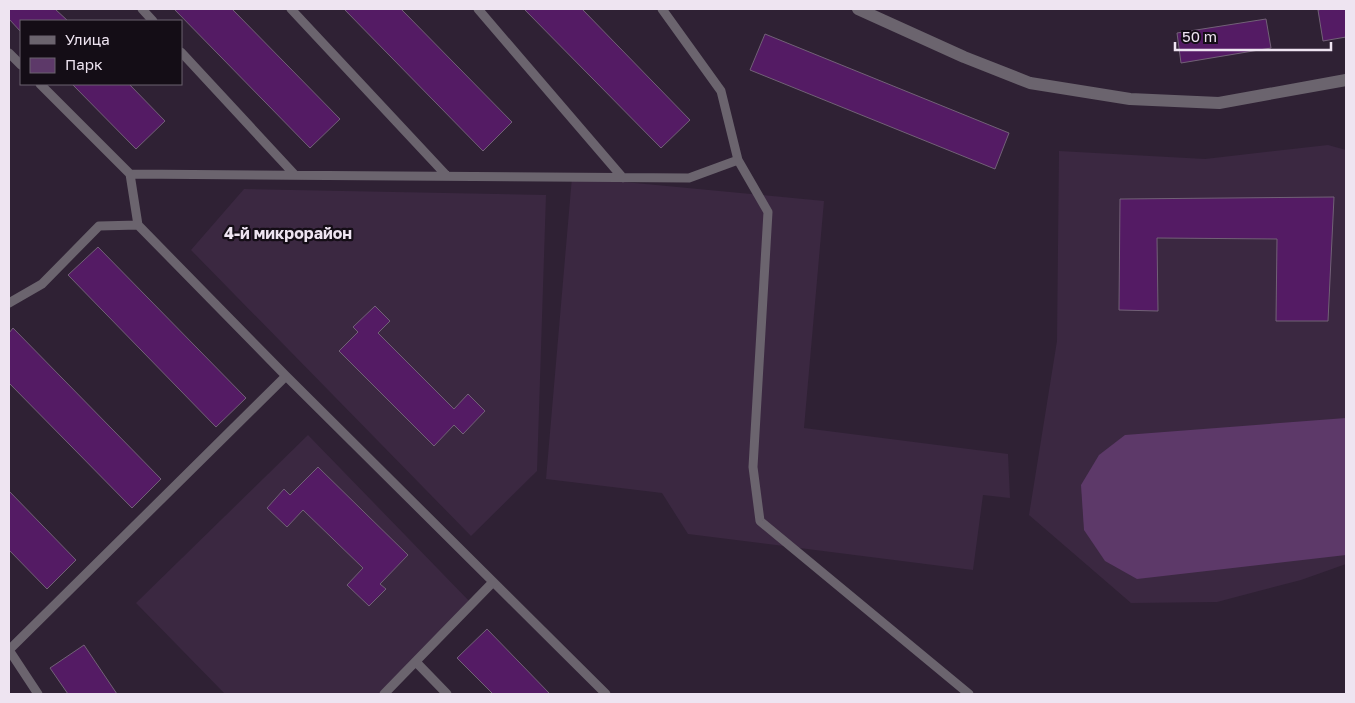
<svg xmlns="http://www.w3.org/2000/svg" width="1355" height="703" font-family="'Golos Text',sans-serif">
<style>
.built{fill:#3b2841}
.green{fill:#5d3969}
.building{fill:#541b64;stroke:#726177}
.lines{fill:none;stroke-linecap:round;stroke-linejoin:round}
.service{stroke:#6b646e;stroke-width:9}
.tertiary{stroke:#6b646e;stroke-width:12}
.labels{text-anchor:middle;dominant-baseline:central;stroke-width:4.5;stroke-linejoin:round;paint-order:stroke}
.neighbourhood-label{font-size:16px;font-weight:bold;fill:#eee4f1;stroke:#140d16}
</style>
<rect width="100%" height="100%" fill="#2f2134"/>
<!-- built -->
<path class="built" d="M1328,145L1346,150V564L1301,580L1217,602L1131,603L1029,515L1057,341L1059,151L1205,159Z
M572,177L824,201L804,428L1008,454L1010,498L983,495L973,570L688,534L662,493L546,479Z
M244,189L546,195L537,471L471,536L191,250Z
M308,435L472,604L379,694H225L136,603Z"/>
<!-- green -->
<path class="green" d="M1346,418V555L1137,579L1105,561L1084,530L1081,485L1099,455L1125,435Z"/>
<!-- building -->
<path class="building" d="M9,9H55L68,21H21V32L9,19Z
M174,9H232L340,119L310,148Z
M344,9H401L512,122L483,151Z
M524,9H582L690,120L661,148Z
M1323,9H1346V37L1323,41L1318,10Z
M1266,19L1271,48L1181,63L1177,33Z
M765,34L1009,133L995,169L750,70Z
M72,84H129L165,121L136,149Z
M1334,197L1328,321H1276L1277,239L1157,238L1158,311L1119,310L1120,199Z
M98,247L246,398L216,427L68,275Z
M375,306L390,321L378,333L454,409L468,394L485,411L463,434L454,425L434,446L339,351L358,332L353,327Z
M13,328L161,479L132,508L9,383V333Z
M318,467L408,555L380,584L386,589L369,606L347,585L363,568L303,510L287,527L267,508L284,489L290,495Z
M9,491L76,560L47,589L9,550Z
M487,629L550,694H493L457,658Z
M84,645L117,694H68L50,668Z"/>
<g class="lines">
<!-- service -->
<path class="service" d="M142,9L153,21
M291,9L447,176
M478,9L623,178
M662,9L721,91L738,160L768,212L753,467L760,521L969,694
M181,52L295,175
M9,53L21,65
M40,84L130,174L138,225L286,376L606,694
M130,174L689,178L738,160
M9,303L42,284L99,226L138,225
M9,650L286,376
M9,650L38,694
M416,662L447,694
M384,694L493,582"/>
<!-- tertiary -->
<path class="tertiary" d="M858,9L964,57L1030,83L1130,99L1219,103L1346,80"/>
</g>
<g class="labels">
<!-- neighbourhood labels -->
<g class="neighbourhood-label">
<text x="288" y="233">4-й микрорайон</text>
</g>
</g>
<!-- border -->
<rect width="1355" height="703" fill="none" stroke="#eee4f1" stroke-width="20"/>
<!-- legend -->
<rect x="20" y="20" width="162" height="65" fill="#140d16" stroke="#6b636e"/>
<rect x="30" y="36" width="25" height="8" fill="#6b646e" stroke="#6b636e"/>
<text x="65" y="45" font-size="15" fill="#eee4f1">Улица</text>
<rect x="30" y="58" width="25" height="15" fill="#5d3969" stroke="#6b636e"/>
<text x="65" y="70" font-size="15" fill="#eee4f1">Парк</text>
<!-- scale -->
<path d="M1175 42v8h156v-8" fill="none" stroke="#eee4f1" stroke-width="2.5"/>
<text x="1182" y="42" font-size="15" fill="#eee4f1" stroke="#140d16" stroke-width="4" paint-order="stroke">50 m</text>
</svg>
